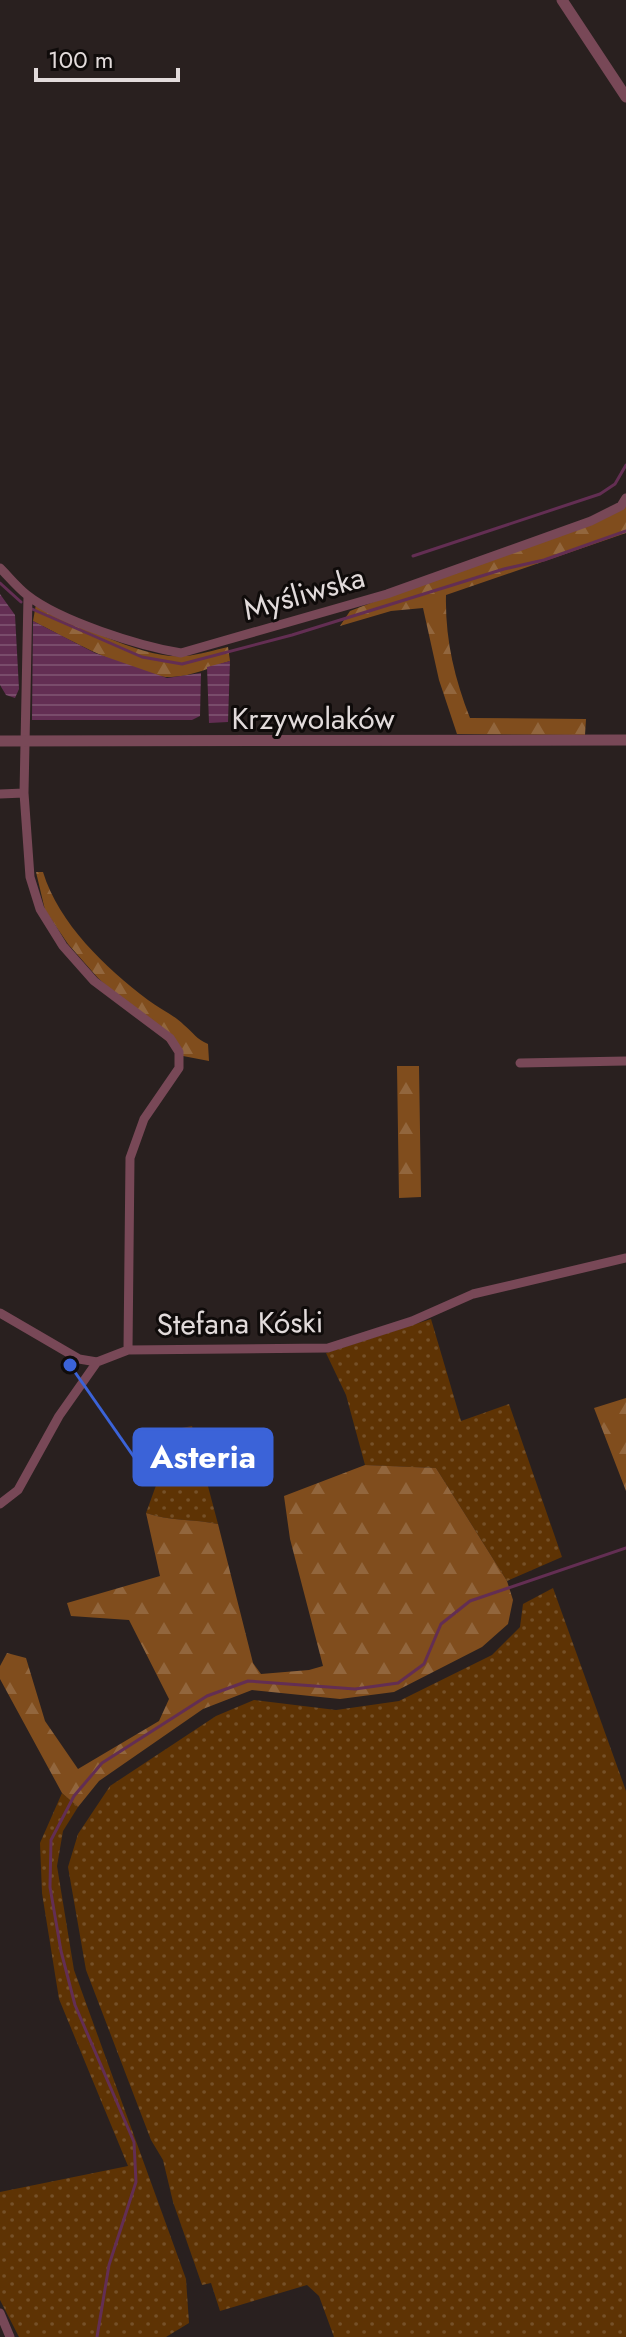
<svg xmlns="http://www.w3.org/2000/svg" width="626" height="2337" font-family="Jost,sans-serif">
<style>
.grass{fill:url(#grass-dots)}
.forest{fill:url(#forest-firs)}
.water{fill:url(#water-rules)}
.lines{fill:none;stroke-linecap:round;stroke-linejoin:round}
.stream{stroke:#632e53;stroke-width:3}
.minor{stroke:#784857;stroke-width:9}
.tertiary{stroke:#784857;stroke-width:11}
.labels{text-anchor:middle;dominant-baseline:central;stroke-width:6;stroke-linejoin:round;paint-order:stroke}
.street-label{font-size:30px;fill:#e2dbdb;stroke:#0f0b0a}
.leader{fill:none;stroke:#3b63d8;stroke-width:3}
.callout-dot{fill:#3b63d8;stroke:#0f0b0a;stroke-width:3}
.callout{fill:#3b63d8;stroke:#3b63d8;stroke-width:3}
.callout-label{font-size:32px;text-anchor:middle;font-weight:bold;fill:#fff}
</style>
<defs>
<pattern id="grass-dots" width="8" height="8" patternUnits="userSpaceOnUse" patternTransform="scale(2)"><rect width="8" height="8" fill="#5e3304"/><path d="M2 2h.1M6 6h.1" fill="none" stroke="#755028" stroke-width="1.8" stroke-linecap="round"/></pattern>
<pattern id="forest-firs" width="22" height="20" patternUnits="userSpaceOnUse" patternTransform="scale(2)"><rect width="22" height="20" fill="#804d1d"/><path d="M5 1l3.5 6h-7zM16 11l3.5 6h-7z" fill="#92663d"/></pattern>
<pattern id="water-rules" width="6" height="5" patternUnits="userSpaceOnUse" patternTransform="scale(2)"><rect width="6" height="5" fill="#632e53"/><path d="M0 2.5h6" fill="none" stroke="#794c6b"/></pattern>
</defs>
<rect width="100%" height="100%" fill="#29201f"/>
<!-- grass -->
<path class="grass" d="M431,1319L461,1421L509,1404L562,1557L507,1581L436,1468L365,1465L346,1395L326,1353Z
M192,1426L218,1524C194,1519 169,1521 146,1513L158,1480L146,1435Z
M553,1588L626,1791V2337H334L319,2296L307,2285L220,2311L211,2283L202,2285L173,2202L163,2160L151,2140L86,1970L68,1867L78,1834L110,1786L216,1716L254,1700L336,1710L399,1701L492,1655L520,1627L523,1604Z
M62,1793L78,1807L63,1831L57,1866L74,1970L186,2279L189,2323L166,2337H19L0,2300V2192L128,2166L59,1999L42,1893L40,1843Z"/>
<!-- forest -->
<path class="forest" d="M626,504V533L446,595C445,638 454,677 470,718L586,719L585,735L457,734L439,680L423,608L391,611L340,626L350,611Z
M36,604C74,622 142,660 185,656C199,655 214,650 228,647L230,661C210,667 194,676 171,677C141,679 62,636 33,621Z
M36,872H43C59,924 105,967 148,1000C160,1009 174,1015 184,1025C194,1033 196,1039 208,1044L209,1061L183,1056L98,978L68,944L45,910Z
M397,1066H419L421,1197L399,1198Z
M626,1398V1491L594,1408Z
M365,1465L436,1468L507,1581L513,1600L508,1624L482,1647L394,1692L340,1699L252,1690L203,1709L99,1781L78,1807L62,1793L0,1679V1666L7,1653L26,1658L45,1721L78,1769L159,1721L169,1699L129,1620L71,1616L67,1603L160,1576L146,1513C169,1521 194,1519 218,1524L253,1663L261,1674L309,1670L323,1666L290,1539L284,1496Z"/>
<!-- water -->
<path class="water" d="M0,594L15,615L19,689L15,698L6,695L0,685Z
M33,621L95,653L167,678L201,673L200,716L192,720H32Z
M230,661L228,722L209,723L207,667Z"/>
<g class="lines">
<!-- stream -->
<path class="stream" d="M413,556L600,494L615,484L626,465
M0,583L21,602
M32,609L142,657L182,664L292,635L504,569L544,560L626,531
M97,2337L109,2265L136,2182L134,2142L75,2005L61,1951L50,1887L51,1840L74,1796L102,1763L207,1696L248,1681L355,1689L398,1683L424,1664L441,1624L470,1601L626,1548"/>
<!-- minor -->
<path class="minor" d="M0,568C9,577 17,587 27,595C60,621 139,646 181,653L387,594L591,521L621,506L626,498
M28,596L24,793L30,877L40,909L63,946L94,981L170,1038L179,1052V1068L144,1119L130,1158L128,1350
M0,794L24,793
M520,1063L626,1061
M0,1313L79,1359L97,1362L128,1350L328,1348L412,1321L473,1294L626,1258
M0,1504L18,1490L59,1416L97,1362
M0,2313L10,2337"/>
<!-- tertiary -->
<path class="tertiary" d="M562,0L626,97
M0,741L626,740"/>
</g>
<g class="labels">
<!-- street labels -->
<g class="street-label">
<text transform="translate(304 593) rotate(-16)">Myśliwska</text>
<text x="313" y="718">Krzywolaków</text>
<text transform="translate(240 1323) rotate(-1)">Stefana Kóski</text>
</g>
</g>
<!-- callouts -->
<path class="leader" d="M70 1365L134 1457"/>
<circle class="callout-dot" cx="70" cy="1365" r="8"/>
<rect class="callout" x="134" y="1429" width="138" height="56" rx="8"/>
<g class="callout-label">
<text x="203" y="1468">Asteria</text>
</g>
<!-- scale -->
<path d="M36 68v12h142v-12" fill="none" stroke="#e2dbdb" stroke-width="4"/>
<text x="48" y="68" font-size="24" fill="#e2dbdb" stroke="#0f0b0a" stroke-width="6" paint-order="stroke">100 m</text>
</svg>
